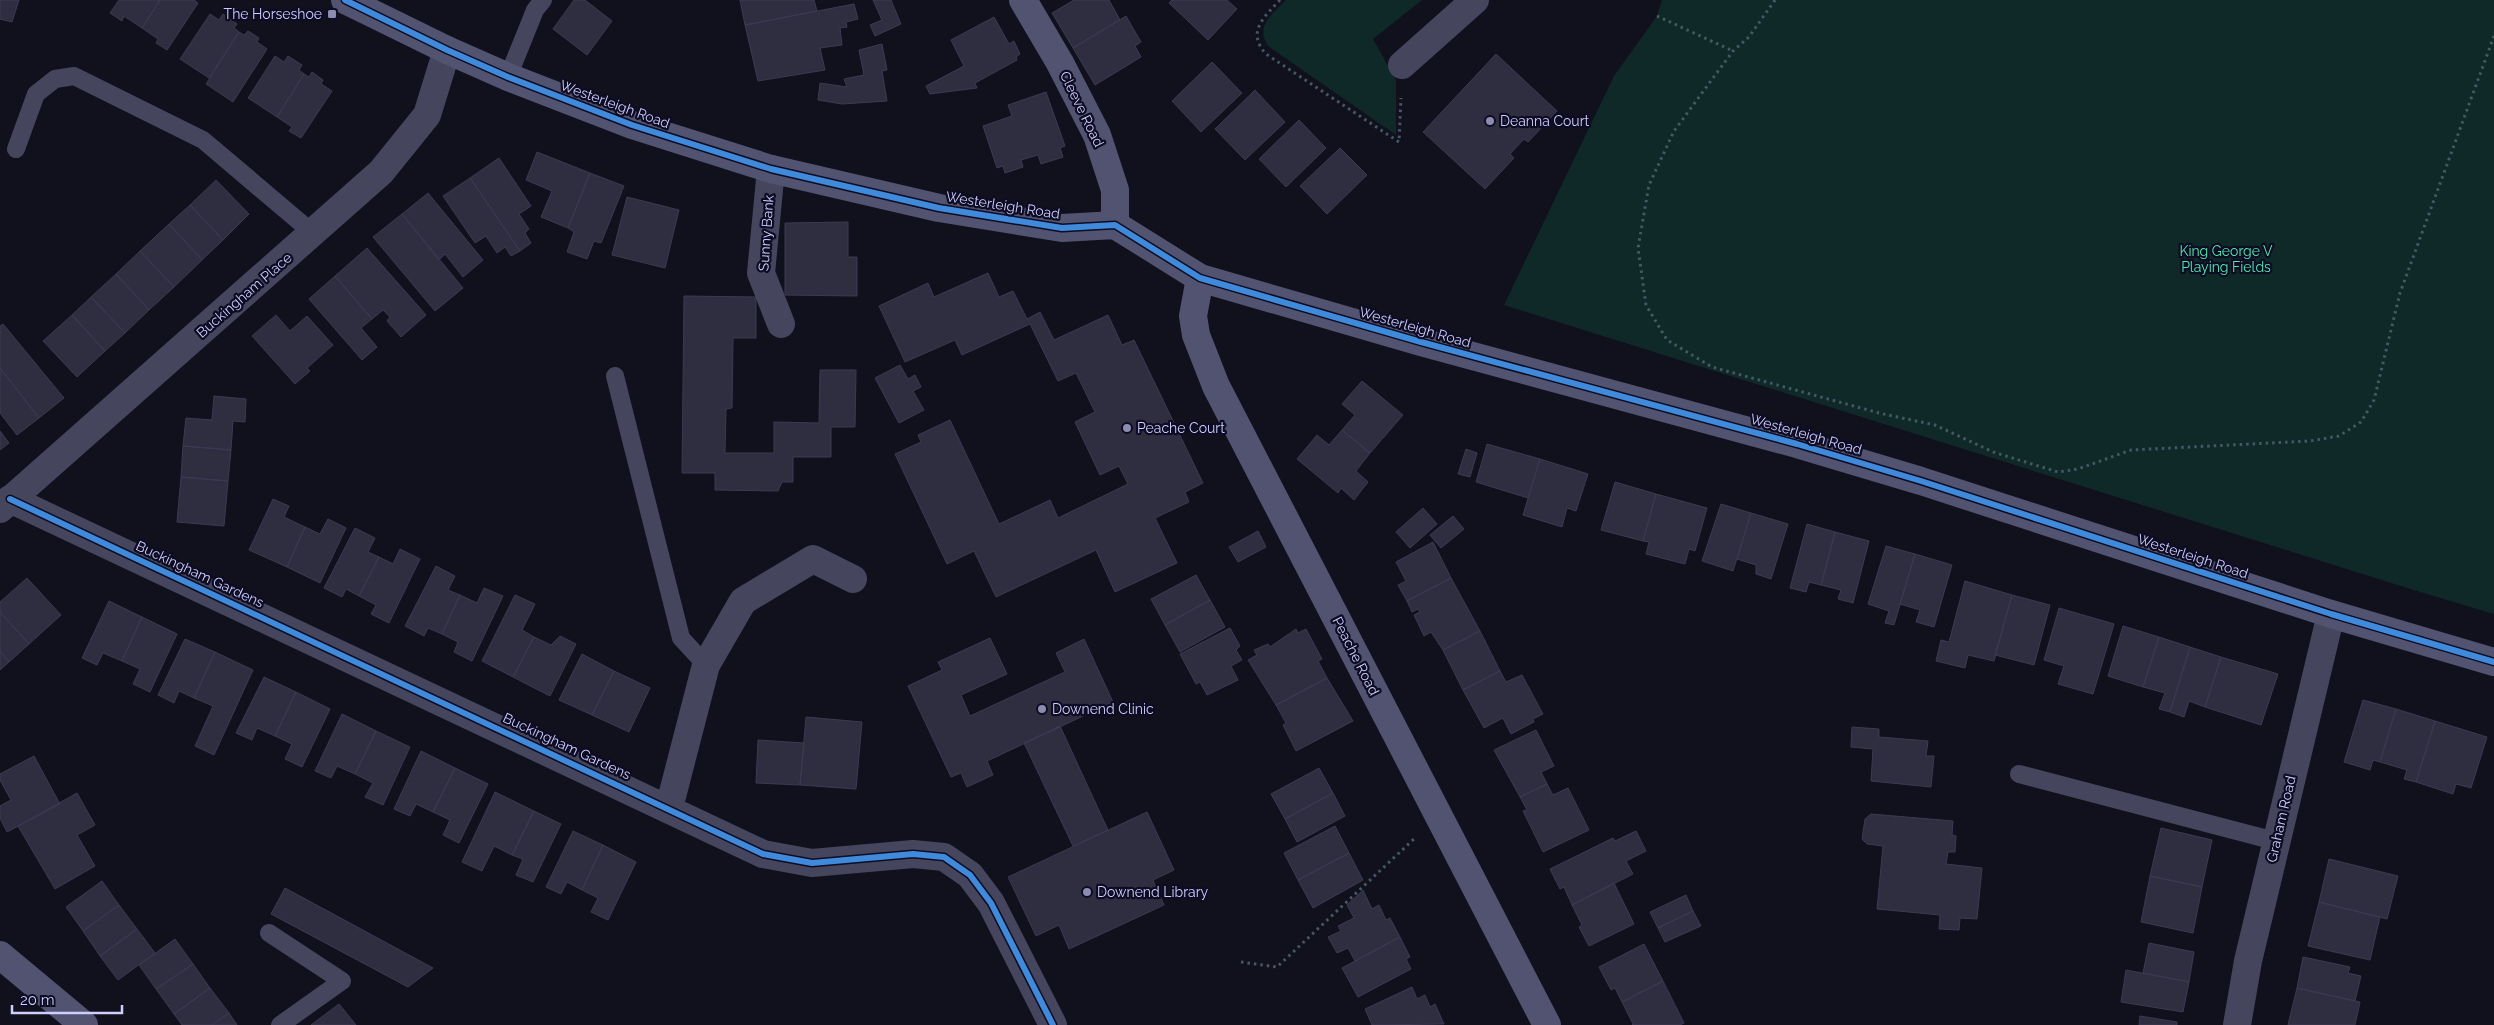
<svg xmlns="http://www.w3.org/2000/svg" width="2494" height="1025" font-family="Raleway,sans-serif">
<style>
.green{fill:#0e2927}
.building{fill:#2f2e40;stroke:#3c3a52}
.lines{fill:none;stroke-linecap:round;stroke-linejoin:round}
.path{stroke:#455864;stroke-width:3;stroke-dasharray:2.5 4;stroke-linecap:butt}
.lane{stroke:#45465e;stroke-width:18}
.street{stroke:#45465e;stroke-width:28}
.secondary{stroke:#525371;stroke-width:28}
.cycleway-casing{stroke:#0d0c22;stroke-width:9}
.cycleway{stroke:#408adc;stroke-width:6}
.poi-dot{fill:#8c8bb0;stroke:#0d0c22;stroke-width:2}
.labels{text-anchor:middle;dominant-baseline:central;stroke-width:4.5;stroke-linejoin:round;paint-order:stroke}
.poi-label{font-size:14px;fill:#cecdff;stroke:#0d0c22;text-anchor:start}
.street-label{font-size:14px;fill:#cecdff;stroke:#0d0c22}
.park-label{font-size:14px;fill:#4fe9b4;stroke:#0d0c22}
</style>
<rect width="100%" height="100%" fill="#11111d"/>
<!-- green -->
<path class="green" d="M1286,0H1422L1373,39L1396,80V135L1268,46C1255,26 1272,14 1286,0Z
M1662,0H2494V614L2417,591L1504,305L1614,76L1657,16Z"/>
<!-- building -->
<path class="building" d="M0,0H19L12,22L0,19Z
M119,0H160L142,28L124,16L122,21L110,13Z
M160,0H194L198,3L167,50L156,43L158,39L142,28Z
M574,0H585L612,21L587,55L553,29Z
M740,0H814L817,11L745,25Z
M873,0H891L901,24L875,36L870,25L882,20Z
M1074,0H1109L1120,20L1073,48L1052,13Z
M1172,0H1227L1237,9L1208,40L1169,3Z
M854,4L858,19L846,22L847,27L840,28L842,45L820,48L825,70L758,81L745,25Z
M210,14L219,20L223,14L237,24L234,28L239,32L209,78L180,59Z
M1126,16L1141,42L1135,46L1141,57L1095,85L1073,48Z
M994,17L1009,44L1014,41L1020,54L1016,57L1017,60L975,83L977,88L930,94L926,86L964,66L951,40Z
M248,31L259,38L257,42L267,49L233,102L206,84L239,32L244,35Z
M882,44L887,70L882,71L887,101L842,104L818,100L820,83L847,87L844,79L864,75L859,50Z
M1496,54L1557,111L1528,142L1524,139L1510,154L1514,158L1485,189L1423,132Z
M275,56L284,62L288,56L302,65L299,70L304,74L277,117L248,98Z
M1212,62L1242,93L1201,132L1172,101Z
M312,72L323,80L321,84L332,91L301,138L289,131L292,127L277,117L304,74L309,77Z
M1255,90L1285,122L1245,160L1215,129Z
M1046,92L1065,146L1060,148L1063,157L1041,164L1038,155L1021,160L1023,167L1005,173L1003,166L997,168L983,126L1012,116L1008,105Z
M1299,120L1326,148L1286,187L1259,159Z
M1340,148L1367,175L1327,214L1300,186Z
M537,152L590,173L568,228L541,217L552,191L526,180Z
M499,158L531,206L519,214L529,229L525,233L531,243L520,251L470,178Z
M590,173L624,186L601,243L594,241L587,259L567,252L574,232L568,228Z
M470,178L520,251L511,256L505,247L497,253L486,236L475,243L443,196Z
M216,180L249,214L223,240L190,205Z
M428,193L483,260L463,277L445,254L439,260L402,214Z
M627,197L679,210L665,268L612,255Z
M190,205L223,240L202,260L169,224Z
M402,214L463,288L435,311L373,237Z
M848,222V257H857V296L785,295V223Z
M169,224L202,260L174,287L140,251Z
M367,248L426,315L401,337L387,321L390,317L383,310L372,319L335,276Z
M140,251L174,287L149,310L116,274Z
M988,273L999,297L1013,291L1027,319L1040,312L1054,340L1108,315L1122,345L1134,340L1203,483L1185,492L1189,502L1155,518L1177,563L1115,592L1096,550L996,597L974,551L947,564L895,454L921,442L918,435L950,420L999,524L1050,500L1058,518L1128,484L1119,466L1100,475L1075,422L1095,412L1076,373L1058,381L1030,324L962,355L955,340L905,362L879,306L928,283L934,297Z
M116,274L149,310L125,333L91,297Z
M335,276L372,319L361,328L377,347L362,360L309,299Z
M684,296L756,297V338H733L732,408L726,409L725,453H774V422L819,423L820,370H856L855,427H831V457H793V482H782L778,491L715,490V473H682Z
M91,297L125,333L105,351L72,315Z
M72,315L105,351L77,377L43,341Z
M276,315L290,331L307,316L333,345L307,368L310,371L295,384L252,336Z
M3,324L64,398L39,418L0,368V326Z
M900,365L908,379L915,375L921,387L913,391L924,410L899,423L875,378Z
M0,368L39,418L17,435L0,413Z
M1362,381L1403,415L1370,453L1342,430L1355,415L1342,404Z
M214,396L246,399L245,422L233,421L231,450L183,446L186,418L212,420Z
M1342,430L1370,453L1356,471L1368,482L1354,500L1341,488L1338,493L1297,459L1317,435L1329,445Z
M0,431L9,443L0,450Z
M1487,444L1540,459L1528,498L1476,482Z
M183,446L231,450L228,481L181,477Z
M1466,449L1477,453L1470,477L1458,474Z
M1540,459L1588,474L1576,511L1567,508L1562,527L1523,515Z
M181,477L228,481L224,526L177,522Z
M1615,482L1656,494L1643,541L1601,530Z
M1656,494L1707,508L1695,551L1689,549L1685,564L1646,554L1649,542L1643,541Z
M273,499L289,506L284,517L305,527L287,567L249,550Z
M1721,504L1751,513L1733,571L1702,561Z
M1423,508L1437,524L1410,548L1396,532Z
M1751,513L1788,524L1771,579L1756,574V565L1737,559Z
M1453,516L1464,529L1441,548L1430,535Z
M328,519L346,528L320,583L287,567L305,527L320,534Z
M1807,524L1835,532L1821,585L1809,582L1806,592L1790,588Z
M355,528L375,538L368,552L379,557L359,596L346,589L342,597L324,588Z
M1258,531L1266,547L1238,562L1229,547Z
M1835,532L1869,541L1853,603L1838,599L1841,590L1821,585Z
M1433,542L1451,578L1407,601L1398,585L1406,581L1396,562Z
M1886,546L1915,554L1894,625L1885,623L1889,611L1868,604Z
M400,549L420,559L389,623L371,614L376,605L359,596L379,557L393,564Z
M1915,554L1952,565L1934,627L1916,622L1920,610L1900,604Z
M436,566L455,576L448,590L460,595L442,634L428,628L424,636L405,626Z
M1196,575L1210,600L1165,625L1151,599Z
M27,578L61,615L29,644L0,612V602Z
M1451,578L1480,631L1443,650L1431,632L1424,636L1414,615L1420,612L1418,609L1412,612L1407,601Z
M1965,581L2012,595L1994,661L1968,655L1965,668L1936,661L1941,640L1949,642Z
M484,588L503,596L472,661L454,652L458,642L442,634L460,595L477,603Z
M515,595L535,604L522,630L534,637L513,677L482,661Z
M2012,595L2050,605L2034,665L1995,655Z
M1210,600L1225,627L1180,652L1165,625Z
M109,601L142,617L122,661L103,653L97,665L82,658Z
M2059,608L2114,624L2093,694L2058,684L2064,666L2044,660Z
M0,612L29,644L9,662L0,651Z
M142,617L177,634L150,692L133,684L140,669L122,661Z
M2123,626L2159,637L2143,687L2108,676Z
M1230,628L1240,646L1236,650L1242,660L1231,666L1238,680L1207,695L1200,682L1196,684L1180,654Z
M1296,629L1298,633L1306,629L1322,659L1318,661L1327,678L1276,705L1248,660L1257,655L1254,650L1268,644L1270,647Z
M1480,631L1500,671L1463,690L1443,650Z
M560,636L576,644L550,696L513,677L534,637L551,645Z
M2159,637L2190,647L2170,712L2159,709L2165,693L2143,687Z
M990,638L1007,674L961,695L970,716L1065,672L1056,653L1084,639L1113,702L987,761L993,775L967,787L961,773L951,777L908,686L942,670L938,662Z
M185,639L215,652L194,698L179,691L174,703L158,695Z
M2190,647L2221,657L2205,707L2189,701L2184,717L2170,712Z
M0,651L9,662L0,670Z
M215,652L253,670L214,755L195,746L213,706L194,698Z
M582,654L614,671L592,715L559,700Z
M2221,657L2278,674L2261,725L2205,707Z
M614,671L650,688L629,732L592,715Z
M1500,671L1506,682L1522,675L1543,714L1533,719L1534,722L1511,734L1503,718L1484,728L1463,690Z
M264,677L296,692L275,736L257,728L252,740L236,733Z
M1327,678L1353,721L1296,751L1283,725L1286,723L1276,705Z
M296,692L330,709L302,767L285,759L292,744L275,736Z
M2363,700L2396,709L2380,762L2373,760L2370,770L2344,762Z
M2396,709L2435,721L2416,782L2404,779L2407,770L2380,762Z
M342,714L376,731L355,774L337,766L331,778L315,771Z
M806,717L862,722L856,789L800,785Z
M2435,721L2487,737L2471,788L2456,784L2453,794L2416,782Z
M1060,726L1108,830L1073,846L1024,743Z
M1852,727L1879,729V737L1928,741L1926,756H1934L1931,787L1871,781L1873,749L1851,747Z
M1536,730L1554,766L1541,772L1547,784L1520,797L1494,750Z
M376,731L410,747L383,805L365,797L373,783L355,774Z
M758,740L804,743L800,785L756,783Z
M421,751L455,768L433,812L416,804L410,816L394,809Z
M34,756L60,804L7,832L0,818V806L11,800L0,780V774Z
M455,768L488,784L459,843L443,835L450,820L433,812Z
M1319,768L1333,793L1285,819L1271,794Z
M1547,784L1553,795L1568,788L1589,830L1543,852L1523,811L1527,810L1520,797Z
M495,792L534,811L512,855L494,846L482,871L462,862Z
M77,793L95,825L77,835L95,866L55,889L18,826Z
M1333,793L1345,816L1297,842L1285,819Z
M534,811L561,824L533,882L516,875L523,859L512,855Z
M1147,812L1174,870L1153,880L1164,905L1069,949L1059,925L1036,936L1008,877Z
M1871,814L1953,821L1952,835L1956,836L1955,852H1948L1946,864L1982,868L1977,919L1960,918L1959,930L1939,929L1940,915L1877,909L1883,846L1867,844L1862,839L1865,819Z
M1335,826L1349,853L1298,880L1284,853Z
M2161,828L2212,840L2202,887L2150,876Z
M573,831L603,845L582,890L567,882L561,894L546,887Z
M1636,831L1646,851L1626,861L1633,874L1572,905L1564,887L1560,889L1550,869L1613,838L1615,841Z
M603,845L636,862L608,920L591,912L598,898L582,890Z
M1349,853L1363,880L1313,908L1298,880Z
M2329,859L2398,876L2387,919L2319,902Z
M2150,876L2202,887L2193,933L2141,922Z
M102,881L119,905L83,931L66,907Z
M1614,883L1634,924L1589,946L1579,927L1582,925L1572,905Z
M285,888L433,968L408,987L271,914Z
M1363,890L1372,909L1379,905L1386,920L1390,918L1400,937L1355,961L1348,948L1337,953L1328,937L1341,931L1338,926L1354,918L1347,905Z
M1686,895L1693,911L1658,928L1650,912Z
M2319,902L2380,917L2370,960L2308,946Z
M119,905L137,929L100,956L83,931Z
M1693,911L1701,926L1665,942L1658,928Z
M137,929L155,953L118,980L100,956Z
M1400,937L1410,957L1406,959L1411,969L1358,997L1342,968Z
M175,939L193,964L156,989L139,965Z
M2149,943L2194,952L2189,982L2143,973Z
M1644,944L1663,981L1622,1002L1615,988L1611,990L1599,967Z
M2303,957L2350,967L2348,973L2361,976L2355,1001L2297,988Z
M193,964L210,988L174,1014L156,989Z
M2126,970L2189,982L2183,1012L2121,1002Z
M1663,981L1684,1023L1680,1025H1632L1633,1024L1622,1002Z
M1412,987L1417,999L1425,995L1430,1007L1435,1004L1444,1024L1372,1025L1365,1009Z
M210,988L229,1013L212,1025H182L174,1014Z
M2297,988L2360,1002L2355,1025H2288Z
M339,1004L356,1025H311Z
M229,1013L237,1025H212Z
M2140,1016L2177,1022V1025H2139Z"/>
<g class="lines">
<!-- path -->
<path class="path" d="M1280,0C1264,17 1246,32 1266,54L1399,142L1401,98
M1775,0L1749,37L1733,51L1674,131L1649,185L1638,248L1646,305L1667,340L1712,367L1879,413L1935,425L1993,452L2058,472L2078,469L2131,450L2310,441L2339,436L2361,422L2374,400L2400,293L2494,36
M1657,16L1733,51
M1241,962L1277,967L1415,838"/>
<!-- lane -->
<path class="lane" d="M508,77L535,10L543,0
M16,149L36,94L55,79L74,76L203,140L314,234
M615,376L681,638L706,665
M2019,774L2275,841
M269,933L342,981L280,1025"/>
<!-- street -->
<path class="street" d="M1402,65L1475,0
M771,169L761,273L781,324
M10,499L763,854L812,863L913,854L944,857L970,875L991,903L1053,1025
M0,509L381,172L427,115L447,50
M669,808L706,665L743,601L813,559L853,579
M2237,1025L2248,961L2331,614"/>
<!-- secondary -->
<path class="secondary" d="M345,0L447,50L508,77L632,125L771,169L939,208L1062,228L1115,225L1200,278L1421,342L1797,444L1921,481L2331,614L2494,662
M1023,0L1060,63L1097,135L1115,190V225
M1200,278L1193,316L1196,335L1216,386L1547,1025
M0,955L84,1025"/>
<defs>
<path id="cycleway" d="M345,0L447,50L508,77L632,125L771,169L939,208L1062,228L1115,225L1200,278L1421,342L1797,444L1921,481L2331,614L2494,662
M10,499L763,854L812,863L913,854L944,857L970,875L991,903L1053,1025"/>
</defs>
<!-- cycleway casing -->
<use href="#cycleway" class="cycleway-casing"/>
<!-- cycleway -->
<use href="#cycleway" class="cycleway"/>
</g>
<!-- markers -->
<g class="poi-dot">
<rect x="327" y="9" width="10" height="10" rx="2.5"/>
<circle cx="1490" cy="121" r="5"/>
<circle cx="1127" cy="428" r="5"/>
<circle cx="1042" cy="709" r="5"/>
<circle cx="1087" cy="892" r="5"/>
</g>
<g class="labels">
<!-- poi labels -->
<g class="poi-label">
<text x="322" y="14" text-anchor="end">The Horseshoe</text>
<text x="1500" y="121">Deanna Court</text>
<text x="1137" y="428">Peache Court</text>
<text x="1052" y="709">Downend Clinic</text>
<text x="1097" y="892">Downend Library</text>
</g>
<!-- street labels -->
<g class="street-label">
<text transform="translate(615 104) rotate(20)">Westerleigh Road</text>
<text transform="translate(1082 109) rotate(64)">Cleeve Road</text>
<text transform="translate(1003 205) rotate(9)">Westerleigh Road</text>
<text transform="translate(766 233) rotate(-86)">Sunny Bank</text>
<text transform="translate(244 295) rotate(-41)">Buckingham Place</text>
<text transform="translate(1415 327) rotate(16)">Westerleigh Road</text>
<text transform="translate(1806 434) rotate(16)">Westerleigh Road</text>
<text transform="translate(2193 556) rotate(18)">Westerleigh Road</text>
<text transform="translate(200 574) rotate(25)">Buckingham Gardens</text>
<text transform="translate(1356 656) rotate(63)">Peache Road</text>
<text transform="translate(567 746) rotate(25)">Buckingham Gardens</text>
<text transform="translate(2281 819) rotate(-77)">Graham Road</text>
</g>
<!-- park labels -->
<g class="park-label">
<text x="2226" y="251">King George V<tspan x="2226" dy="16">Playing Fields</tspan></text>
</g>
</g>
<!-- scale -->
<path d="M12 1005v8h110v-8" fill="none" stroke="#cecdff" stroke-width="2.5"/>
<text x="20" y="1005" font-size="15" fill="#cecdff" stroke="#0d0c22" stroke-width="4" paint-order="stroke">20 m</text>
</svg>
